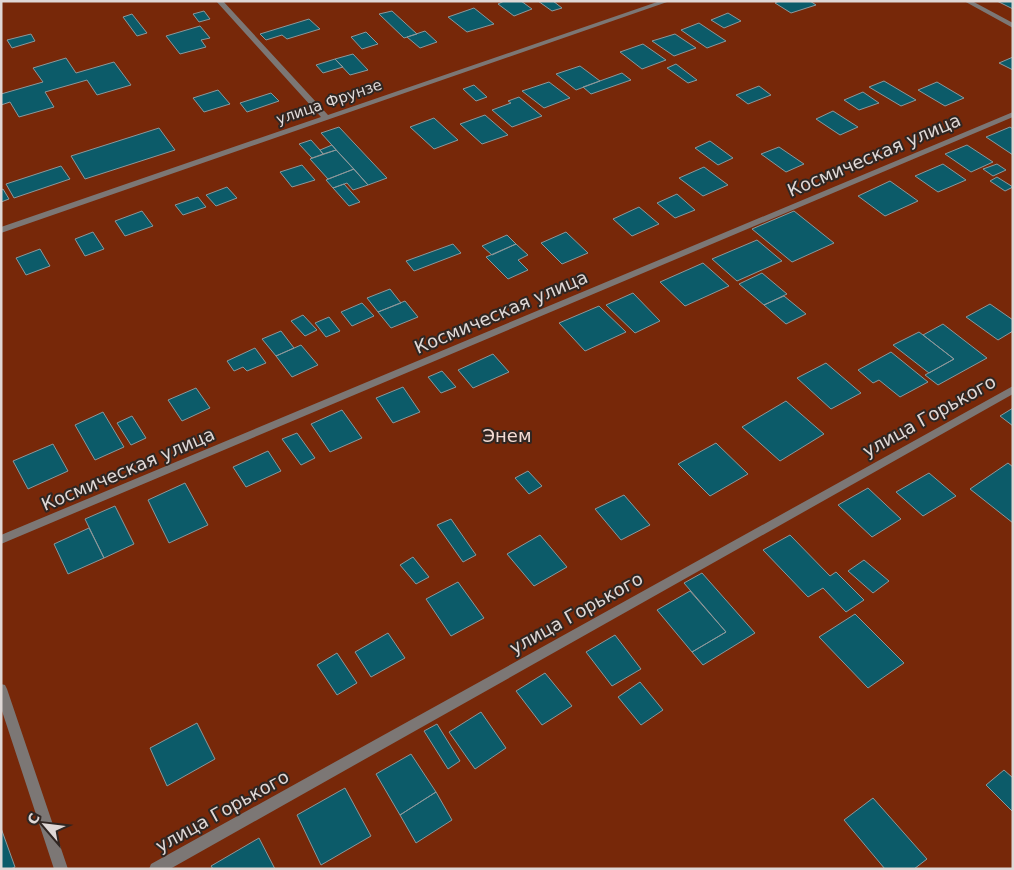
<svg xmlns="http://www.w3.org/2000/svg" width="1014" height="870" font-family="'DejaVu Sans',sans-serif">
<style>
.green{fill:#772809}
.building{fill:#0c5b69;stroke:#8b989b}
.lines{fill:none;stroke-linecap:round;stroke-linejoin:round}
.street{fill:#7c7775;fill-rule:evenodd}
.labels{text-anchor:middle;dominant-baseline:central;stroke-width:4;stroke-linejoin:round;paint-order:stroke}
.far-street-label{font-size:15px;fill:#dfd8d6;stroke:#302622}
.street-label{font-size:18px;fill:#dfd8d6;stroke:#302622}
.park-label{font-size:18px;fill:#f4dbd3;stroke:#302622}
</style>
<rect width="100%" height="100%" fill="#3a302c"/>
<!-- green -->
<path class="green" d="M1,1H1013V869H1Z"/>
<!-- building -->
<path class="building" d="M504,1H521L532,9L514,16L498,4Z
M538,1H553L562,8L552,11Z
M779,1H810L816,5L791,13L775,3Z
M997,1H1013V9Z
M474,8L494,24L467,32L448,17Z
M204,11L210,19L199,22L193,14Z
M392,11L417,34L404,38L379,14Z
M728,13L741,21L724,28L711,20Z
M132,14L147,33L137,36L123,17Z
M309,19L320,29L287,39L282,35L266,40L260,34Z
M699,23L726,41L707,48L681,30Z
M200,26L210,38L201,40L206,47L180,54L166,36Z
M425,31L437,42L420,48L407,37Z
M366,32L378,44L362,49L351,37Z
M31,34L35,41L12,48L7,40Z
M675,34L696,48L674,56L652,41Z
M643,44L666,60L642,69L620,52Z
M353,54L368,70L350,75L335,59Z
M1013,57V70L999,63Z
M66,58L76,73L114,62L131,85L97,95L87,80L45,92L54,107L19,117L10,102L1,105V94L43,82L33,68Z
M335,59L343,67L323,73L316,65Z
M676,64L697,80L688,83L667,68Z
M580,66L600,81L576,90L556,74Z
M622,73L631,80L591,94L583,87Z
M884,81L916,100L901,106L869,87Z
M549,82L570,98L544,108L522,91Z
M937,82L964,98L945,106L918,90Z
M474,85L487,97L476,101L463,89Z
M759,86L771,95L748,104L736,95Z
M218,90L230,104L204,112L193,98Z
M863,92L879,103L859,110L844,100Z
M271,93L279,101L247,112L240,103Z
M519,97L542,116L512,127L492,110L511,103L508,101Z
M833,111L858,127L840,135L816,119Z
M485,115L508,135L482,144L460,124Z
M434,118L458,140L434,149L410,127Z
M339,127L387,178L368,185L321,133Z
M1010,127L1013,129V155L986,137Z
M159,128L175,150L85,179L71,156Z
M311,140L320,150L323,154L312,158L299,144Z
M710,141L733,158L718,165L695,148Z
M332,145L336,150L323,154L320,150Z
M967,145L993,162L971,172L945,154Z
M779,147L804,164L786,172L761,154Z
M336,150L354,169L328,179L310,159Z
M943,164L966,180L938,192L915,176Z
M997,164L1006,170L993,176L983,169Z
M302,165L315,180L292,187L280,172Z
M61,166L70,179L14,198L6,184Z
M704,167L728,185L703,196L679,178Z
M354,169L368,185L353,190L347,183L333,188L326,180Z
M997,177L1013,187L1005,191L990,181Z
M890,181L918,201L885,216L858,196Z
M344,184L360,202L349,206L333,188Z
M227,187L237,198L216,206L206,195Z
M3,189L9,199L1,202V190Z
M677,194L695,210L675,218L657,203Z
M198,197L206,207L183,215L175,205Z
M639,207L659,224L632,236L613,219Z
M142,211L153,226L125,236L115,221Z
M794,211L834,243L792,262L752,229Z
M93,232L104,249L85,256L75,239Z
M566,232L588,253L562,264L541,243Z
M507,235L516,244L492,255L482,246Z
M757,240L782,261L737,281L712,259Z
M453,244L461,253L414,271L406,261Z
M516,244L528,255L518,260L528,270L508,279L486,257Z
M40,249L50,266L26,275L16,258Z
M703,263L729,286L685,306L660,282Z
M762,273L787,294L764,305L739,284Z
M390,289L401,303L378,312L367,298Z
M633,293L660,321L635,333L606,305Z
M784,296L806,314L786,324L764,305Z
M405,301L418,317L391,328L378,312Z
M362,303L374,316L352,326L341,312Z
M990,304L1013,320V331L998,340L966,317Z
M599,306L626,332L585,351L559,323Z
M303,315L317,330L305,336L291,321Z
M329,317L340,331L326,337L315,323Z
M943,324L987,358L938,385L925,375L954,359L923,335Z
M281,331L294,348L276,356L262,339Z
M919,332L923,335L954,359L929,373L893,345Z
M301,345L318,365L292,377L276,356Z
M255,348L266,363L247,371L243,367L234,371L227,361Z
M891,352L928,382L900,397L879,380L873,383L858,370Z
M493,354L509,372L473,388L458,370Z
M826,363L861,393L831,409L797,378Z
M442,371L456,387L441,393L428,377Z
M403,387L420,412L393,423L376,398Z
M196,388L210,408L182,421L168,400Z
M786,401L824,434L780,461L742,427Z
M1013,408V426L1000,416Z
M342,410L362,438L330,452L311,424Z
M103,412L124,447L95,460L75,425Z
M132,416L146,438L131,445L117,423Z
M297,433L315,458L301,465L282,439Z
M716,443L748,474L710,496L678,464Z
M53,444L68,471L28,489L13,461Z
M268,451L281,471L246,487L233,467Z
M1008,463L1013,467V523L970,489Z
M528,471L542,486L529,494L515,478Z
M929,473L956,496L923,516L896,492Z
M185,483L208,525L169,543L148,500Z
M868,488L901,519L872,537L838,505Z
M624,495L650,525L621,540L595,509Z
M115,506L134,544L104,558L85,519Z
M451,519L476,555L463,562L437,525Z
M89,528L104,558L68,574L54,544Z
M540,535L567,567L534,586L507,554Z
M790,535L830,576L836,572L864,600L846,612L823,588L808,597L763,550Z
M413,557L429,577L416,584L400,565Z
M864,560L889,581L873,593L848,571Z
M702,573L755,633L703,665L692,652L726,632L684,583Z
M458,582L484,618L451,636L426,599Z
M690,591L726,632L692,652L657,610Z
M855,614L904,663L868,688L819,637Z
M388,633L405,658L371,677L355,652Z
M615,635L641,669L612,686L586,652Z
M337,653L357,683L337,695L317,665Z
M545,673L572,706L542,725L516,691Z
M640,682L663,710L641,725L618,697Z
M481,712L506,748L475,769L449,732Z
M197,723L215,759L167,786L150,748Z
M437,724L460,761L448,769L424,731Z
M411,754L436,792L400,815L376,774Z
M1004,770L1013,778V812L986,785Z
M345,788L371,836L321,865L297,815Z
M436,792L452,820L416,843L400,815Z
M873,798L927,859L914,869H885L844,820Z
M1,828L15,867L11,869H1Z
M259,838L275,869H213L211,866Z"/>
<g class="lines">
<!-- street -->
<path class="street" d="M216,1H223L328,115L660,1H670L1,233V227L321,117Z
M964,1H972L1013,23V28Z
M1013,112V117L1,544V535Z
M1013,386V394L170,869H149L151,864Z
M1,684L5,685L7,689L68,869H54L1,708Z"/>
</g>
<g class="labels">
<!-- far-street labels -->
<g class="far-street-label">
<text transform="translate(329 102) rotate(-19)">улица Фрунзе</text>
</g>
<!-- street labels -->
<g class="street-label">
<text transform="translate(874 155) rotate(-23)">Космическая улица</text>
<text transform="translate(501 312) rotate(-23)">Космическая улица</text>
<text transform="translate(929 416) rotate(-29)">улица Горького</text>
<text transform="translate(128 469) rotate(-23)">Космическая улица</text>
<text transform="translate(576 613) rotate(-29)">улица Горького</text>
<text transform="translate(222 811) rotate(-29)">улица Горького</text>
</g>
<!-- park labels -->
<g class="park-label">
<text x="507" y="435">Энем</text>
</g>
</g>
<!-- border -->
<rect width="1014" height="870" fill="none" stroke="#dfd8d6" stroke-width="5"/>
<!-- north arrow -->
<g transform="translate(45 825) rotate(298)" stroke="#302622" stroke-width="4" paint-order="stroke">
<path d="M0-4L9 19L0 12L-9 19Z" fill="#dfd8d6"/>
<text y="-8" font-size="14" font-weight="bold" text-anchor="middle" fill="#dfd8d6">С</text>
</g>
</svg>
